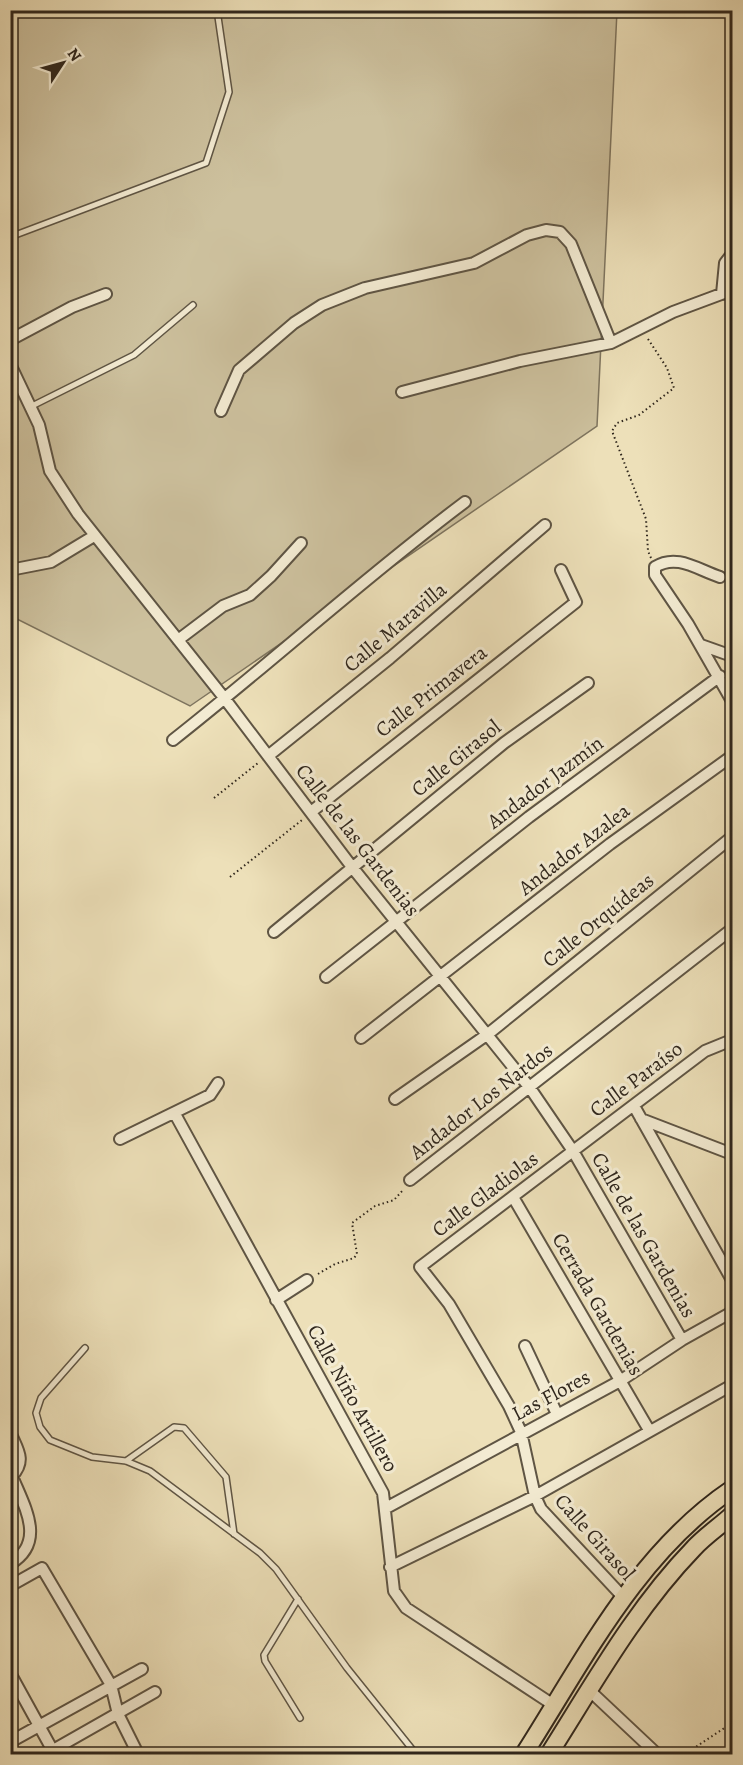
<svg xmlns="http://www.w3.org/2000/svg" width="743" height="1765" font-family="Alegreya,serif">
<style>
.green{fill:#cdc19e;stroke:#7e745e;stroke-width:1.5}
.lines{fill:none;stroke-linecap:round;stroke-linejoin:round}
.lane-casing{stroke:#5f5544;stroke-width:8}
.street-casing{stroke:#5f5544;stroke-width:14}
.primary-casing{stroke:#30271d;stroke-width:20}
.path{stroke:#30271d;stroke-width:2;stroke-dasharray:1.5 3;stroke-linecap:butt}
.lane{stroke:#f3ebd2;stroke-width:5}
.street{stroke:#f3ebd2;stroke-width:10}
.primary{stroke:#ede0b9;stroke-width:16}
.labels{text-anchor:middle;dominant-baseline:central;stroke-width:6;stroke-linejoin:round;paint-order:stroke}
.street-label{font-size:21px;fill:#30271d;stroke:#f3ebd2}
</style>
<rect width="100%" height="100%" fill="#ede0b9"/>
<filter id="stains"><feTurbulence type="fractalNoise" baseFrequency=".00333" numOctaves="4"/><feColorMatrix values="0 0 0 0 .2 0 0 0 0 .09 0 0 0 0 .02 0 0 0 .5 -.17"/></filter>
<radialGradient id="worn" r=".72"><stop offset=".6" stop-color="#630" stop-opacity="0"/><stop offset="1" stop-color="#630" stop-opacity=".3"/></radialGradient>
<!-- green -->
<path class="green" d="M10,11H617L597,426L190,706L11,616Z"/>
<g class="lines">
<defs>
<path id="lane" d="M10,237L206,163L229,92L217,10
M30,407L134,355L193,305
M85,1348L41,1398L36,1413L40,1427L50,1440L92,1457L126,1461L150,1471L260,1553L276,1569L347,1668L416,1754
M126,1461L174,1427L184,1428L226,1477L234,1534
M298,1599L264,1655L265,1661L300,1718"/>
<path id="street" d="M722,294L725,263L732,254
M10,340L72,307L106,294
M10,364L39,425L50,471L78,514L225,699L352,867L530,1088L573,1151L682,1340
M402,392L520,361L611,343L673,312L732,290
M221,411L239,370L294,323L322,305L365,288L474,263L527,235L546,230L560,232L571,244L611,343
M10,570L51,562L94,536
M720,577C698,570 677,553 655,567V575L688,624L732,701
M178,640L223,606L250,595L271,576L301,543
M701,645L732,656
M173,740C272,662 365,577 465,502
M268,756L390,658L545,525
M311,812L576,602L561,570
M274,932L504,743L588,683
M326,977L529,817L720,676
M361,1038L610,844L732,756
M395,1099L488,1034L732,837
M634,1106L732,1280
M175,1114L383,1493L394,1591L406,1608L555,1706
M641,1119L732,1154
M120,1139L210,1095L218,1083
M410,1180L732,929
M513,1197L649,1430
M276,1300L307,1280
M525,1346L557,1414
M10,1432C17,1449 27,1460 12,1476C24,1506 47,1542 10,1564
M386,1508L620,1381L682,1340L732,1312
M390,1567L535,1496L732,1385
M10,1586L42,1568L111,1685L118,1714L138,1754
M624,1598L541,1509L535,1496L521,1432L509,1406L449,1304L420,1267L705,1051L732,1040
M10,1673L53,1751
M589,1690L657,1754
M10,1742L142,1669
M46,1754L155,1692"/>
<path id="primary" d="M524,1754C584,1660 637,1553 732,1489
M549,1754C594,1683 635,1609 694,1548C705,1536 720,1526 732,1515"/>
</defs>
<!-- lane casing -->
<use href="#lane" class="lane-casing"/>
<!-- street casing -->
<use href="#street" class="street-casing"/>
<!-- primary casing -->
<use href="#primary" class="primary-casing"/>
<!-- path -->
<path class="path" d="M648,339L667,368L674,388L639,415L617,423L612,431L646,519L648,551L651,558
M214,798L258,763
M230,877L302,820
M318,1274L335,1264L354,1258L357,1254L352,1223L375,1206L394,1200L403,1190
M685,1754L732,1723"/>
<!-- lane -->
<use href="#lane" class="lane"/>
<!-- street -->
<use href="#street" class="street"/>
<!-- primary -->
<use href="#primary" class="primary"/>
</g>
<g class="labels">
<!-- street labels -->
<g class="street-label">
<text transform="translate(395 627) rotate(-40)">Calle Maravilla</text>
<text transform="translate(431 691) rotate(-38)">Calle Primavera</text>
<text transform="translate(456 758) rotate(-39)">Calle Girasol</text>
<text transform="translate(545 782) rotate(-37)">Andador Jazmín</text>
<text transform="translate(358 840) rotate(52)">Calle de las Gardenias</text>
<text transform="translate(574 849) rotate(-38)">Andador Azalea</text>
<text transform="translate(598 920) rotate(-39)">Calle Orquídeas</text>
<text transform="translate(636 1079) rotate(-37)">Calle Paraíso</text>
<text transform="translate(481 1101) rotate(-38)">Andador Los Nardos</text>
<text transform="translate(485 1194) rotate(-37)">Calle Gladiolas</text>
<text transform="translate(644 1235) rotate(60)">Calle de las Gardenias</text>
<text transform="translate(598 1304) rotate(60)">Cerrada Gardenias</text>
<text transform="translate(551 1395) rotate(-28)">Las Flores</text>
<text transform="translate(353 1398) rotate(61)">Calle Niño Artillero</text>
<text transform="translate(595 1537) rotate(48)">Calle Girasol</text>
</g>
</g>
<!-- margin -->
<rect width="743" height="1765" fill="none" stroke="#ede0b9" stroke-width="36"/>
<rect x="12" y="12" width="719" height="1741" fill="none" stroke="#30271d" stroke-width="3"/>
<rect x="18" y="18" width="707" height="1729" fill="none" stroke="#30271d" stroke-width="1.5"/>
<!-- north arrow -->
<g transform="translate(63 63) rotate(54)" stroke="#f3ebd2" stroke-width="4.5" paint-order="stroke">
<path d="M0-4.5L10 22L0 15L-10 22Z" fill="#30271d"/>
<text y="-9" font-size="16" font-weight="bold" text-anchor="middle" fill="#30271d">N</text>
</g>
<rect width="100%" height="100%" filter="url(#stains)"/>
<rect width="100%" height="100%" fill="url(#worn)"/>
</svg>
